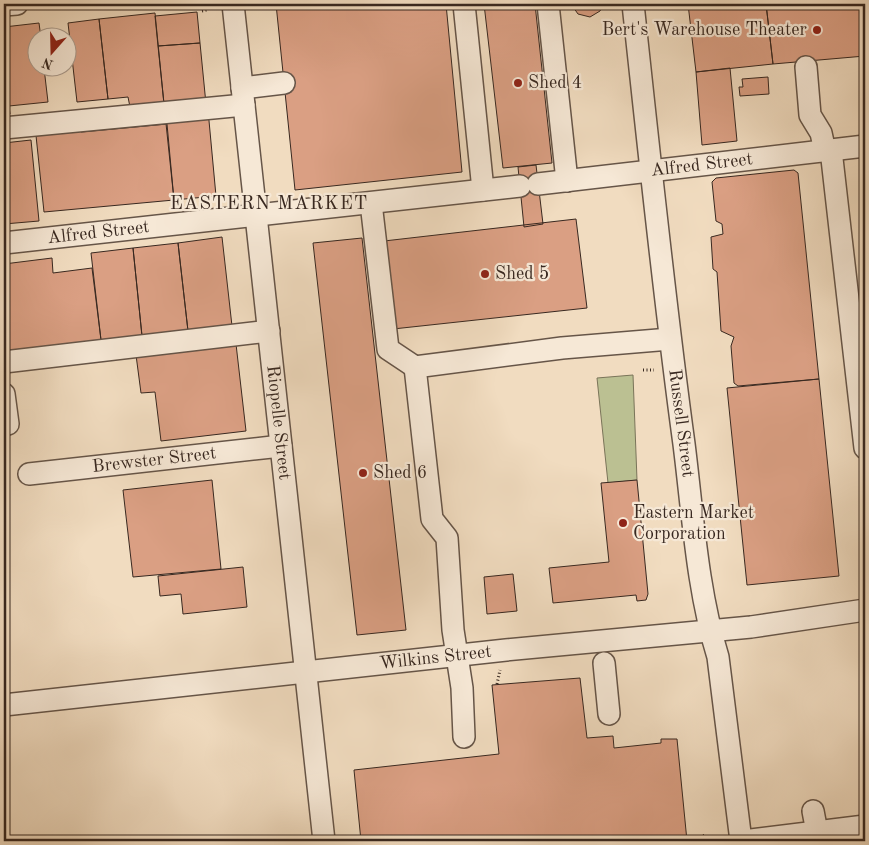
<svg xmlns="http://www.w3.org/2000/svg" width="869" height="845" font-family="'Old Standard TT',serif">
<style>
.green{fill:#bbc092;stroke:#7a7459}
.building{fill:#da9f83;stroke:#382820}
.lines{fill:none;stroke-linecap:round;stroke-linejoin:round}
.minor-casing{stroke:#665548;stroke-width:24}
.path{stroke:#382820;stroke-width:3;stroke-dasharray:1 2.5;stroke-linecap:butt}
.minor{stroke:#f6e8d6;stroke-width:21}
.poi-dot{fill:#8f2418;stroke:#f6e8d6;stroke-width:2}
.labels{text-anchor:middle;dominant-baseline:central;stroke-width:4.5;stroke-linejoin:round;paint-order:stroke}
.poi-label{font-size:18px;fill:#382820;stroke:#f6e8d6;text-anchor:start}
.street-label{font-size:18px;fill:#382820;stroke:#f6e8d6}
.neighbourhood-label{font-size:19px;letter-spacing:1px;fill:#382820;stroke:#f6e8d6}
</style>
<rect width="100%" height="100%" fill="#f1dcc0"/>
<filter id="stains"><feTurbulence type="fractalNoise" baseFrequency=".004" numOctaves="4"/><feColorMatrix values="0 0 0 0 .2 0 0 0 0 .09 0 0 0 0 .02 0 0 0 .5 -.17"/></filter>
<radialGradient id="worn" r=".72"><stop offset=".6" stop-color="#630" stop-opacity="0"/><stop offset="1" stop-color="#630" stop-opacity=".3"/></radialGradient>
<!-- green -->
<path class="green" d="M633,375L637,480L608,483L597,378Z"/>
<!-- building -->
<path class="building" d="M276,4H446L462,172L295,190Z
M484,4H535L552,163L503,168Z
M571,4H604L600,11L590,17L578,14Z
M688,4H766L773,64L696,72Z
M766,4H865V56L773,64Z
M197,12L200,43L158,46L155,16Z
M155,13L164,104L130,107L128,97L108,99L99,19Z
M99,19L108,99L77,102L68,23Z
M39,23L41,38H38V68H44L48,102L9,106L10,114L4,115V27Z
M200,43L206,104H164L158,46Z
M730,68L737,141L702,145L696,72Z
M768,77L769,94L740,96L739,87H743L742,79Z
M208,110L216,196L174,200L165,114Z
M167,124L174,200L44,212L35,126L81,128V132Z
M31,140L39,221L4,224V143Z
M536,165L543,224L524,227L518,167Z
M794,170L798,173L819,379L738,386L734,383L731,346L734,337L721,331L717,272L713,269L711,237L723,234L722,224L716,221L712,182L716,178Z
M576,219L587,308L393,329L384,241Z
M222,237L232,326L188,331L178,243Z
M362,238L406,630L357,635L313,243Z
M178,243L188,331L142,336L133,248Z
M133,248L142,336L101,340L91,253Z
M52,258L53,273L92,268L101,340L4,351V264Z
M236,344L246,431L161,441L155,392L141,393L136,355Z
M819,379L839,576L747,585L727,388Z
M212,480L221,569L133,577L123,490Z
M637,480L648,594L646,600L637,601L636,595L553,603L549,568L609,562L601,483Z
M243,567L247,607L183,614L181,594L160,596L158,576Z
M513,574L517,611L487,614L484,577Z
M580,678L587,738L613,736L614,748L661,743V739H677L687,841H361L354,770L499,754L492,685Z"/>
<g class="lines">
<defs>
<g id="minor">
<path id="s1" d="M233,4L324,841"/>
<path d="M464,4L483,190"/>
<path d="M548,4L567,181"/>
<path id="s2" d="M633,4C649,151 664,298 684,444C693,515 697,589 718,657L741,841"/>
<path d="M4,5L17,4"/>
<path d="M806,67L810,115L821,133L825,151"/>
<path d="M242,88L284,83"/>
<path d="M4,128L244,105"/>
<path d="M831,150L865,448"/>
<path id="s3" d="M538,184L865,146"/>
<path d="M371,203L388,349L415,367"/>
<path id="s4" d="M4,243L520,186"/>
<path d="M4,362L269,331"/>
<path d="M4,394L8,424H4"/>
<path id="s5" d="M29,474L281,446"/>
<path d="M604,663L609,714"/>
<path id="s6" d="M4,705L506,650L751,627L865,610"/>
<path d="M464,737L462,688L453,630L447,538L432,519L415,367L562,348L670,339"/>
<path d="M813,811L817,832"/>
<path d="M743,841L865,826"/>
</g>
</defs>
<!-- minor casing -->
<use href="#minor" class="minor-casing"/>
<!-- path -->
<path class="path" d="M202,11L207,10
M643,370H654
M497,684L500,670
M700,837L705,835"/>
<!-- minor -->
<use href="#minor" class="minor"/>
</g>
<!-- markers -->
<g class="poi-dot">
<circle cx="817" cy="30" r="5"/>
<circle cx="518" cy="83" r="5"/>
<circle cx="485" cy="274" r="5"/>
<circle cx="363" cy="473" r="5"/>
<circle cx="623" cy="523" r="5"/>
</g>
<g class="labels">
<!-- poi labels -->
<g class="poi-label">
<text x="807" y="30" text-anchor="end">Bert's Warehouse Theater</text>
<text x="528" y="83">Shed 4</text>
<text x="495" y="274">Shed 5</text>
<text x="373" y="473">Shed 6</text>
<text x="633" y="513">Eastern Market<tspan x="633" dy="21">Corporation</tspan></text>
</g>
<!-- street labels -->
<g class="street-label">
<text stroke="none"><textPath href="#s3" startOffset="165">Alfred Street</textPath></text>
<text stroke="none"><textPath href="#s4" startOffset="95">Alfred Street</textPath></text>
<text stroke="none"><textPath href="#s1" startOffset="421">Riopelle Street</textPath></text>
<text stroke="none"><textPath href="#s2" startOffset="422">Russell Street</textPath></text>
<text stroke="none"><textPath href="#s5" startOffset="126">Brewster Street</textPath></text>
<text stroke="none"><textPath href="#s6" startOffset="434">Wilkins Street</textPath></text>
</g>
<!-- neighbourhood labels -->
<g class="neighbourhood-label">
<text x="269" y="204">EASTERN MARKET</text>
</g>
</g>
<!-- margin -->
<rect width="869" height="845" fill="none" stroke="#f1dcc0" stroke-width="20"/>
<rect x="5" y="5" width="859" height="835" fill="none" stroke="#382820" stroke-width="2.5"/>
<rect x="10" y="10" width="849" height="825" fill="none" stroke="#382820"/>
<!-- north arrow -->
<g transform="translate(52 52) rotate(200)"><circle r="24" fill="#f6e8d6" stroke="#aa9b8d"/>
<path d="M0-4L9 19L0 12L-9 19Z" fill="#8f2418"/>
<text y="-8" font-size="14" font-weight="bold" text-anchor="middle" fill="#382820">N</text>
</g>
<rect width="100%" height="100%" filter="url(#stains)"/>
<rect width="100%" height="100%" fill="url(#worn)"/>
</svg>
